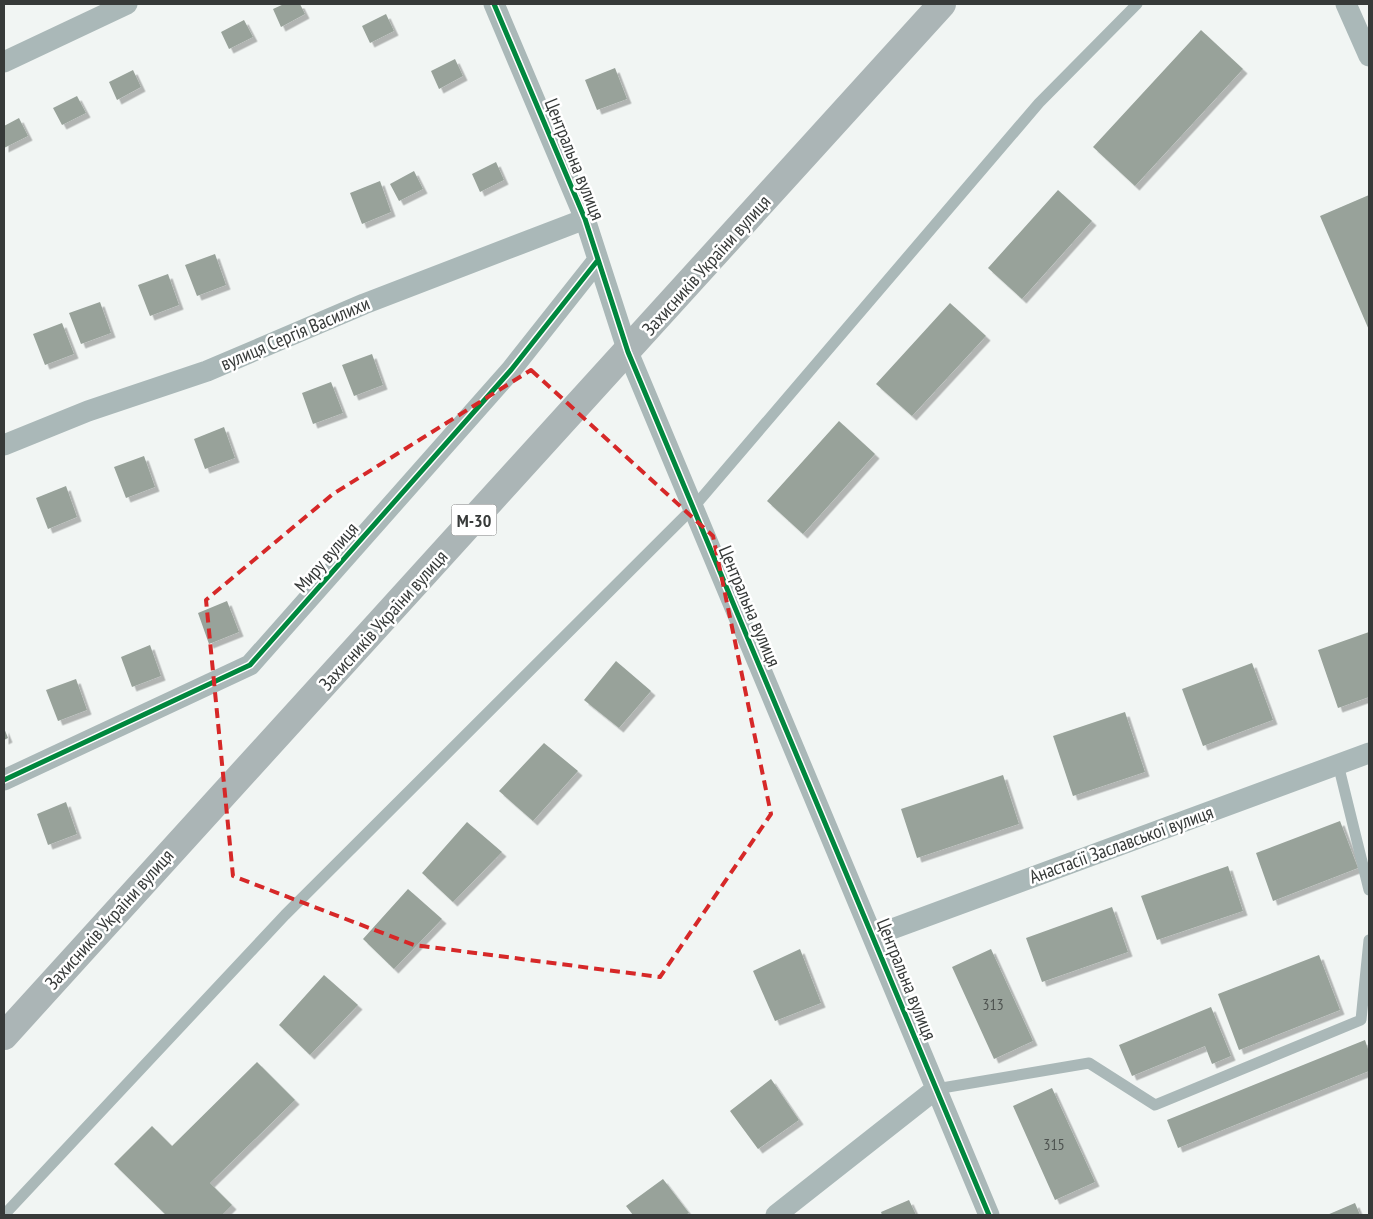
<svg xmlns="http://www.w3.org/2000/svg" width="1373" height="1219" font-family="'PT Sans Narrow',sans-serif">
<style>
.building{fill:#98a29a;filter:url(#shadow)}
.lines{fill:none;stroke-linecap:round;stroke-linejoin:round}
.lane{stroke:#aab8b8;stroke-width:11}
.street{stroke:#aab8b8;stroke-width:21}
.highway{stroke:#abb5b6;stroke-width:28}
.cycleway-casing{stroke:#fff;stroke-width:8}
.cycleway{stroke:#00873e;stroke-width:5}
.marked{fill:none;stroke:#d62828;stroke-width:4;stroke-dasharray:10 6;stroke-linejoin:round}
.labels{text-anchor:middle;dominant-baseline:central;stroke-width:5;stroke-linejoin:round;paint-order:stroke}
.number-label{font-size:16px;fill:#4f5451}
.shield{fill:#fff;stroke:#737574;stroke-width:1}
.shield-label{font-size:18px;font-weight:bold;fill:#373a39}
.street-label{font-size:19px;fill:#373a39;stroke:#fff}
</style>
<defs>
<filter id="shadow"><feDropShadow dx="4.5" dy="4.5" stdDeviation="0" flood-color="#0004"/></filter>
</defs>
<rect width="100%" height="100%" fill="#f1f5f3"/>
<!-- building -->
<path class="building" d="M284,4H300L305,14L281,27L273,9Z
M386,14L394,31L370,43L362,26Z
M244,20L253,37L229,49L221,32Z
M1201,30L1243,69L1135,186L1093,147Z
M455,59L463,76L439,89L431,71Z
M615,68L627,99L597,110L585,80Z
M133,70L141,87L117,100L109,82Z
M77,96L86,113L62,125L53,108Z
M19,118L28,136L4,148V126Z
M496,162L504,180L480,192L472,174Z
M414,171L423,189L399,201L390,184Z
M380,181L391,212L362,224L350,193Z
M1058,190L1092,221L1022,299L988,268Z
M1369,195V330L1320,216Z
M215,254L226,285L197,296L185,265Z
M168,274L179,305L150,316L138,285Z
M100,302L111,333L81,344L69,313Z
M950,303L986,336L912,416L876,384Z
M62,323L74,354L45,365L33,334Z
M372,354L383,385L354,396L342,365Z
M331,382L343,413L313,424L302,393Z
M839,421L875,454L803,534L767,501Z
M224,427L235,458L205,469L194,439Z
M144,456L155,487L126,498L114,467Z
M66,486L77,517L48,529L36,498Z
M227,601L239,632L209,644L198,613Z
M1369,632V697L1338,708L1318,650Z
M150,645L161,676L132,687L121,657Z
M616,661L651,691L619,728L584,700Z
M1252,663L1273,720L1203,746L1182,689Z
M76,679L87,710L58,721L46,690Z
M1125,712L1145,772L1073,796L1053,736Z
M4,728L8,738L4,740Z
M544,743L578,771L533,821L499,791Z
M1003,775L1019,824L917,858L901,809Z
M66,802L77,834L48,845L37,814Z
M1340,821L1358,868L1273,901L1256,853Z
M467,822L502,852L453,902L422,873Z
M1228,866L1243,911L1157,940L1141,896Z
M408,889L442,919L394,969L363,939Z
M1112,907L1128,952L1042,982L1026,938Z
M800,949L821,1003L775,1021L753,971Z
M991,949L1033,1041L994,1059L952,967Z
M1319,955L1340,1010L1239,1050L1218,994Z
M324,975L358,1005L310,1055L279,1025Z
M1211,1007L1231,1056L1212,1064L1205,1046L1132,1076L1119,1045Z
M1365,1040L1369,1052V1071L1178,1148L1167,1120Z
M257,1062L295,1100L210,1183L232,1205L222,1215H166L114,1164L152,1126L172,1146Z
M771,1079L799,1120L758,1149L730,1111Z
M1052,1088L1095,1182L1055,1200L1013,1106Z
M663,1179L689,1213L685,1215H633L626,1206Z
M909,1200L916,1215H882L881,1212Z
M1355,1203L1360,1215H1327Z"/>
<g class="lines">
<!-- lane -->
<path class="lane" d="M1338,764L1369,890
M936,1089L1089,1063L1155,1105L1361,1020L1369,940
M4,1215L285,915L692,509L1039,103L1137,4"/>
<!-- street -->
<path class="street" d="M494,4L585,219L628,352L989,1215
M1346,4L1369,56
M4,62L127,4
M4,445L88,411L207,371L364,304L585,219
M4,780L250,665L511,370L598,260
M873,936L1369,753
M776,1215L936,1089"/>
<!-- highway -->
<path class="highway" d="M4,1036L942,4"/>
<defs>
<path id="cycleway" d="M494,4L585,219L628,352L989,1215
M4,780L250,665L511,370L598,260"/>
</defs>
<!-- cycleway casing -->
<use href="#cycleway" class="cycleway-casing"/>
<!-- cycleway -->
<use href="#cycleway" class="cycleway"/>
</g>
<!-- marked area -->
<path class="marked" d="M531,370L713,536L771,814L660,977L414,945L233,876L206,600L333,494Z"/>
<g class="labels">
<!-- number labels -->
<g class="number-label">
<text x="993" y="1004">313</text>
<text x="1054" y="1144">315</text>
</g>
<!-- shield labels -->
<rect class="shield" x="451.5" y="504.5" width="45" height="31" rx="4"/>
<g class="shield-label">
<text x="474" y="520">М-30</text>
</g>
<!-- street labels -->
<g class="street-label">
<text transform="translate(575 159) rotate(68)">Центральна вулиця</text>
<text transform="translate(706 265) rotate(-48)">Захисників України вулиця</text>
<text transform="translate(295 333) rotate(-23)">вулиця Сергія Василихи</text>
<text transform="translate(326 557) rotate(-49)">Миру вулиця</text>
<text transform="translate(750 606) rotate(67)">Центральна вулиця</text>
<text transform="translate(383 620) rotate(-48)">Захисників України вулиця</text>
<text transform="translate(1121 844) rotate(-20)">Анастасії Заславської вулиця</text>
<text transform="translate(109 919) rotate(-48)">Захисників України вулиця</text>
<text transform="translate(907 979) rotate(68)">Центральна вулиця</text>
</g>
</g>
<!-- border -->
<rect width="1373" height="1219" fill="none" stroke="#373a39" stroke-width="10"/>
</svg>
